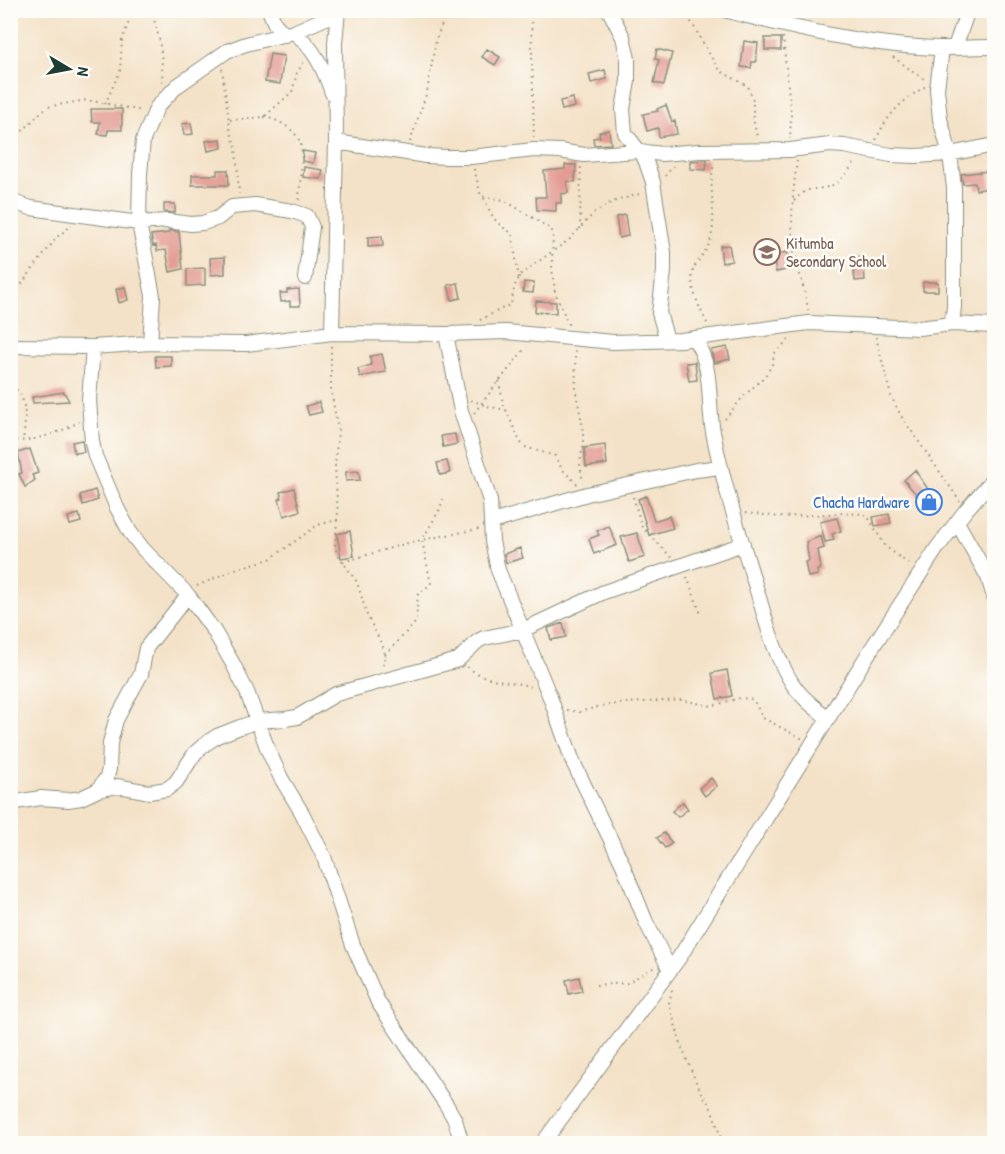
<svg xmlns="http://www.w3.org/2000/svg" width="1005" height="1154" font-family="'Patrick Hand',sans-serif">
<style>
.building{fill:#e39c93}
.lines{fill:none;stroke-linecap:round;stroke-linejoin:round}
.minor-casing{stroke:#8a907e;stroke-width:16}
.path{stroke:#8a907e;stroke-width:2;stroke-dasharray:1.5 4.5;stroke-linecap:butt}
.minor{stroke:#fff;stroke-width:14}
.labels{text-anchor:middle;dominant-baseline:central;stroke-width:5;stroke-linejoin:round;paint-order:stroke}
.education-label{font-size:16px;fill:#785e54;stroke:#fdfcf7;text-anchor:start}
.shop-label{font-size:16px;fill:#366cbe;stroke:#fdfcf7;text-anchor:end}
</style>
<rect width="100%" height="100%" fill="#fdfcf7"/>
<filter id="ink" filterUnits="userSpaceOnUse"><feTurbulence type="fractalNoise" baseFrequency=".0167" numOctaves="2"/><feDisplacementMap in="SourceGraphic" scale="12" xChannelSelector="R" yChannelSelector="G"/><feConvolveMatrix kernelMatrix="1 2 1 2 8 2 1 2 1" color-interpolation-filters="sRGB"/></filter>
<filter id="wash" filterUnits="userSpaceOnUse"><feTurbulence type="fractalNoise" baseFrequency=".008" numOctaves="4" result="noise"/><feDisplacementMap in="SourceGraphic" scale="24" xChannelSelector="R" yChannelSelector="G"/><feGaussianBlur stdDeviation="1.35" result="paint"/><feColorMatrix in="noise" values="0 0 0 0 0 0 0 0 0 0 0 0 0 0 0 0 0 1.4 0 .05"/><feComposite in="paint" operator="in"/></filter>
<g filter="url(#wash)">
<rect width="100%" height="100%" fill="#f4e2c8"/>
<g id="blocks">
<!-- building -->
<path class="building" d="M765,38H781V50H765Z
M744,41L758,43L756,62H752L751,68L741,67Z
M487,49L500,57L495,65L482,57Z
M657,49L672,53L664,85L654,83L659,60L655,59Z
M270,54L284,56L280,84L265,82Z
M605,70L607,79L591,83L589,74Z
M573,98L575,107L562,110L560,101Z
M666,105L672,122L675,121L677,134L659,137L658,128L647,131L643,114L658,111L657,109Z
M91,109H122V130H108L107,135L98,134L100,122H92Z
M191,123L193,134L184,135L182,124Z
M609,130L611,144L594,145L593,138L600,137L599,132Z
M221,139L222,148L208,151L206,141Z
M303,151L315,153L313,163L302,161Z
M707,160L706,170L690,169V161Z
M565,165H576L575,182L567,181L568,193L561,194V203H556V211L537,210L536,197H546L544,171L565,169Z
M304,167L323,170L321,179L303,177Z
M217,170H228L229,185H192V175H217Z
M989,171L991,188L976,190L975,183L963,184L961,174Z
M164,204H175V213L164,212Z
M625,215L628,236L619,238L616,217Z
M169,230L179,232L183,269L170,272L166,250L157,251L156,245L153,246L151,235L169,233Z
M382,236L383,246L368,247V237Z
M729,245L732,261L722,263L720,246Z
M787,252L791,269L776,272L773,255Z
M225,257V274L211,275L210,258Z
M863,257L865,280L855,281L852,258Z
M205,268V285L187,286V269Z
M524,282L534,283L533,293L523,292Z
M923,282H938V291H923Z
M458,283L461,298L452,300L448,285Z
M125,287L128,300L119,303L116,289Z
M299,289L300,306H290V301L281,302L280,293H287V290Z
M536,301L556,302V313L535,312Z
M727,347L730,359L714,363L711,350Z
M382,354L386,372L360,377L358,369L371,365L370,356Z
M155,356H171V366L156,367Z
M695,362L697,380L689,381L686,363Z
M64,392L69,401L33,403L32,397Z
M319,402L322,412L309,415L306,406Z
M455,434L457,444L443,447L441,436Z
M82,440L84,452L74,453L72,442Z
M605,445L607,464L586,467L584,448Z
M30,449L38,473L32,475L35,480L25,487L19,474L22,473L18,453Z
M447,461L450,473L440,475L437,463Z
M915,470L932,495L923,502L904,480Z
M359,471L360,480L346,481V472Z
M294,488L300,511L284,516L279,499L282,498L280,492Z
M95,490L98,500L83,505L80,495Z
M646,496L654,521L669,516L673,528L649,535L638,499Z
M79,514L81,522L70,525L68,517Z
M889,514L891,523L875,526L873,517Z
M837,518L841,531L832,534L834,540L825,542L820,522Z
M609,526L617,545L594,554L589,539L599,535L597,531Z
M350,531L354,556L341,558L337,534Z
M637,533L645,557L629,562L621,537Z
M821,536L824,548L818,550L821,569L817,570L818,575L808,577L805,562L809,561L806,542Z
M520,548L523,558L506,563L504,554Z
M563,623L566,637L551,640L548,628Z
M727,670L732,696L717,699L712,673Z
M711,778L717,786L705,796L699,788Z
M683,802L688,809L678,817L672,811Z
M664,833L672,843L665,848L657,838Z
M579,977L582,991L569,994L566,980Z"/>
</g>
</g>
<g filter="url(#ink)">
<use href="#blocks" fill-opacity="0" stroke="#8a907e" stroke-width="1.5"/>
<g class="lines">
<defs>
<path id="minor" d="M269,10L275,24L285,35
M609,10L623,37L628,59V81L623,109L625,133L645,159L653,182L664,253V271L659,313L667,340
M724,10C792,28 873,47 943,48C960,48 978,47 994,47
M294,32C314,48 324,69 332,93
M955,47L968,10
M942,48L937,89L940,119L950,154L954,188V307L952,324
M336,142L426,156L448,157H471L534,150L560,151L584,155L637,151L662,154L699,151L790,150L830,145L844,146L891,155L915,156L950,154L994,145
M10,201L31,208L139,223L167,221L191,224L203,223L218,218L232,207L255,205L292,211L307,216L312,227L305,278
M332,333L336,142L335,43L338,10
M446,334L461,411L490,501L492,541L498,570L550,697L573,762L623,865L646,922L670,970
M695,340C714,369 707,400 713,432C723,483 739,532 754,581C765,616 773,653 792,683C801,697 815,708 828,718
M150,343L153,296L139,223L140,174L143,140L157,107L177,86L227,51L246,44L294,32L337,13
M10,346L93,347L150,343L246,344L332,333L446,334L506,332L613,342L681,340L809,323L919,328L952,324L994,326
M93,347L89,400L92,442L95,456L117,508L130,532L143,549L188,595L214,631L233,664L247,692L268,750L281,778L302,813L324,857L353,945L378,1002L447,1106L455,1120L462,1144
M492,522L587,494L696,470L721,467
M957,522L988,577L994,597
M98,790L107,777L109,769L110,743L116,720L141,674L146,648L188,595
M10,803L41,798L68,800L81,798L98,790L118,786L149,792L167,789L176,782L195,753L204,745L217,736L240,727L258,721L285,719L297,717L336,694L458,660L478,641L484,638L523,630L604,592L743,544
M542,1144L679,958L870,651L937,548L966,510L994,478"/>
</defs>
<!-- minor casing -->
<use href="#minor" class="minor-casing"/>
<!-- path -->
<path class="path" d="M150,10C160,32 163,61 162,84
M531,10L534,138
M677,10L692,23L715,64L722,72L748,86L753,100V118L757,137
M811,18L821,10
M783,37L791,116L790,139
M893,57L925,80
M222,69L230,129L236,148L239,194
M10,78L18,10
M105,104L120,71L122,41L133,10
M264,117C278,119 297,130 301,145C304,156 299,188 299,202
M230,120L264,117L292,92L297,73L304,62
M876,140C888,113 902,101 926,86
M410,142L427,92L436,39L448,10
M10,144L43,110L51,106L87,100L143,111
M797,161C793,190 790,222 794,250C798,271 805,289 808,310
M474,169L481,196L504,200L551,229L553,233L552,268L555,292L569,326
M665,176L673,166
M484,198C492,216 494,223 512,233L519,278
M794,201C810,183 814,193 833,185C843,181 849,169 856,161
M580,229L581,166
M10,305L14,294L57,237L72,225
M480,320L511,304L515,285L521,274L570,239L594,213L612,202L643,193
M707,323C700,309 686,281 695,266C702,254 710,248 712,233C716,210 708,187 714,164
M876,337L891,396L901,416L960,501
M575,351L576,392L583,428V443L580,464L583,482
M499,381L503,403L520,442L525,447L555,456L562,469L578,485
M10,389L17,390C28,402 25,426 23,441
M471,400L487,406L506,410
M474,413L526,347
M725,419L742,398L765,376L772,365L774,354L789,339
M10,441C33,442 59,433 79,422
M633,497L642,527L671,557
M745,513L781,517L844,513L864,514L868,517L885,546L910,565
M337,520L335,547L338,555L357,582L367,615L383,647L385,655L383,668
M343,562L411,542L479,529
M687,577L701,614
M197,586L235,569L270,559L318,525L337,520L338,517L335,466L338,429L331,391V345
M385,655L416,622L418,594L431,584L422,540L440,509L443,499
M467,667C491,684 506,679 532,687
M567,710L579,712L602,706L625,703L681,700L712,706L740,698L750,699L754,701L763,718L803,739
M596,985L627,983L655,967
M672,990L669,1003L682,1048L697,1084L712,1110L723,1144"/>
<!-- minor -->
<use href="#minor" class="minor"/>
</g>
</g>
<!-- icons -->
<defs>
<symbol id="school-ring" viewBox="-11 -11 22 22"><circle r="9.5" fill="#fdfcf7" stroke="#8d6e63" stroke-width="1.5"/><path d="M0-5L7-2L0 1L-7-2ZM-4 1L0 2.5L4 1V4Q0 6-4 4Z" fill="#8d6e63"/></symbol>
<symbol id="shop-ring" viewBox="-11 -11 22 22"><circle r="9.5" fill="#fdfcf7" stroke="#3f7fe0" stroke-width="1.5"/><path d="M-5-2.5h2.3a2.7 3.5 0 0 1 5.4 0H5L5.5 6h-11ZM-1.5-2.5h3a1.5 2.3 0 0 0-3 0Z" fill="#3f7fe0"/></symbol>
</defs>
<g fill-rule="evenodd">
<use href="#school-ring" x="752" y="237" width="30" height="30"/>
<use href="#shop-ring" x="914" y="487" width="30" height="30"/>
</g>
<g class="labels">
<!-- education labels -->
<g class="education-label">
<text x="786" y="243">Kitumba<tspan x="786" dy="18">Secondary School</tspan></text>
</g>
<!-- shop labels -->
<g class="shop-label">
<text x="910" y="502">Chacha Hardware</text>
</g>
</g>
<!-- margin -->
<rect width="1005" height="1154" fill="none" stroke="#fdfcf7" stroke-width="36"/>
<!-- north arrow -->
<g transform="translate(69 69) rotate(100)" stroke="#fdfcf7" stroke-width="4.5" paint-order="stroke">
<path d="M0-4.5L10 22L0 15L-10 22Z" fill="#1f3d34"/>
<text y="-9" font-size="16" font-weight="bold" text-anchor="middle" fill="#1f3d34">N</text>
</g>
</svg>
